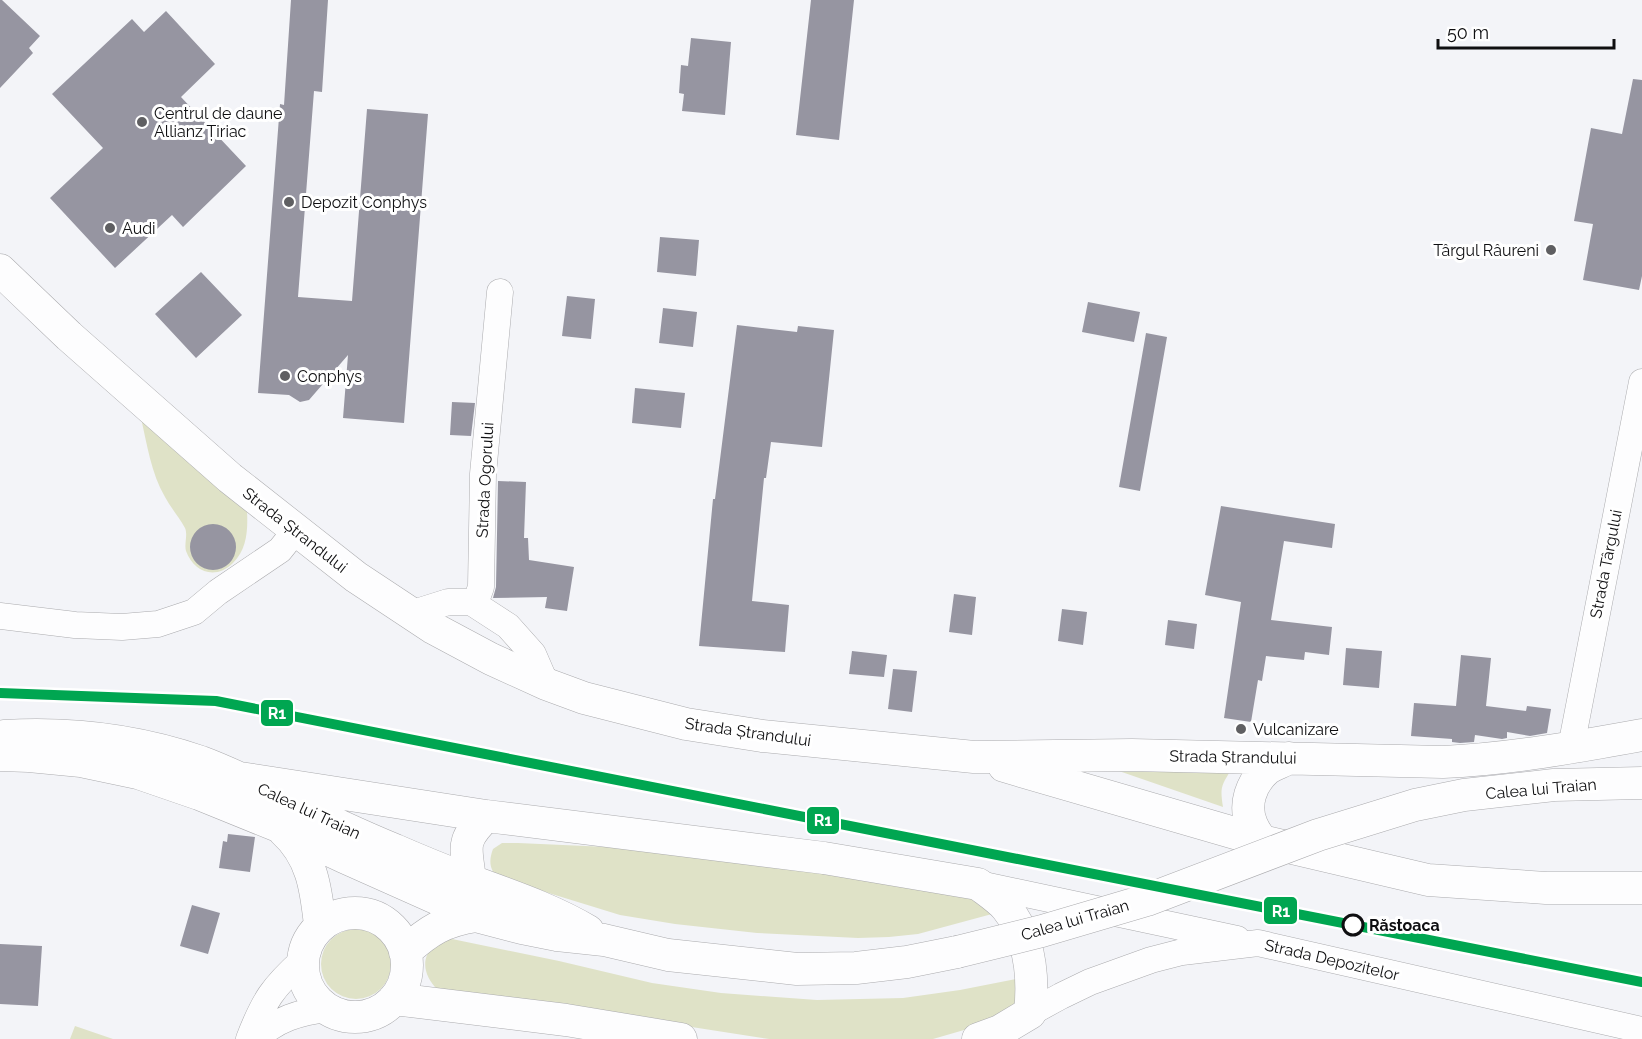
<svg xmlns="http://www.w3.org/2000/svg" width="1642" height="1039" font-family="Raleway,sans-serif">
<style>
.green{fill:#dfe2c7}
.building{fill:#9695a1}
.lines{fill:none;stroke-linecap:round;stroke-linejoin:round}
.minor-casing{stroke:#ababae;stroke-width:27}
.major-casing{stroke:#ababae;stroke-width:33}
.minor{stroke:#fdfdfe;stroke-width:26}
.major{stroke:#fdfdfe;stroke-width:32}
.major-bridge-casing{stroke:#ababae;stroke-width:33;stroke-linecap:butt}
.major-bridge{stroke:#fdfdfe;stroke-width:32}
.rail-1-casing{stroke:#fff;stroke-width:15}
.rail-1{stroke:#00a651;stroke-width:10}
.poi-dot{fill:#5f5f62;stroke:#fff;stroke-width:2}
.stop-dot{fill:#fff;stroke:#0f0f11;stroke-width:3}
.labels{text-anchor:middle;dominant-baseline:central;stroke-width:6;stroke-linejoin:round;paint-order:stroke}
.poi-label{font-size:16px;fill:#0f0f11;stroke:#fff;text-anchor:start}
.street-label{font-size:16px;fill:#0f0f11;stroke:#fff}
.stop-label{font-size:16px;font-weight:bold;fill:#0f0f11;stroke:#fff;text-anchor:start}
.line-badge{stroke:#fff;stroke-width:2}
.badge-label{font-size:16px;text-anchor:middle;font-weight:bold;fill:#fff}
</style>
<rect width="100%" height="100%" fill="#f3f4f8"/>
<!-- green -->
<path class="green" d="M141,418L247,511C248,530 247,549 233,563C216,580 194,573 186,551C184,544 188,535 185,528C179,517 171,508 165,497C151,473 147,444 141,418Z
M1116,770H1231C1221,786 1220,788 1223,807Z
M502,843H518L630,848L745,862L967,895L992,914L918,934L889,937L858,938L757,933L675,924L620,915L497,877C489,868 489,860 493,849Z
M321 964a35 35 0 1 1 70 0a35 35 0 1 1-70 0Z
M452,939L559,961L652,983L721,993L817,1000L903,998L960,990L1016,979L1017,1002L1012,1009L971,1028L933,1039H769L595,1012L438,990C417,970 422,944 452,939Z
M75,1026L113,1039H70Z"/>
<!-- building -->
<path class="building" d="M0,0H2L40,36L29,48L33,53L0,88Z
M291,0H328L322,92L314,91L298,297L352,301L367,109L428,114L404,423L343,418L348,355L309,400L300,402L289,395L258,393L280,104L284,105Z
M811,0H854L839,140L796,135Z
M166,11L215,64L181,97L246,166L183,227L172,215L115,268L50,198L103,148L52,94L132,19L144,32Z
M691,38L731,42L725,115L682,111L684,94L679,93L681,65L688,66Z
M1633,79L1642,80V276L1639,290L1583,280L1593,224L1574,221L1591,128L1622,134Z
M660,237L699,240L696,276L657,272Z
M201,272L242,315L196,358L155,314Z
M567,296L595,299L591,339L562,336Z
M1088,302L1140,312L1134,342L1082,332Z
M663,308L697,312L693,347L659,343Z
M737,325L797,332L798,326L834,330L822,447L771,442L766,478H764L752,601L789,605L785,652L699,646L713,499H715Z
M1146,333L1167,337L1140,491L1119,487Z
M635,388L685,393L681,428L632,423Z
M452,402L475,403L471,436L450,435Z
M498,481L526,482L524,538H528L529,560L574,567L567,611L545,608L547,597L493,598L496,587Z
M1221,506L1335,524L1332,548L1284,541L1271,620L1332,627L1329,655L1305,652L1304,660L1266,656L1262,681L1258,680L1251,722L1224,718L1241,602L1205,595Z
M190 547a23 23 0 1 1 46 0a23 23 0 1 1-46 0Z
M954,594L976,597L972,635L949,632Z
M1062,609L1087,612L1083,645L1058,641Z
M1168,620L1197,624L1194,649L1165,645Z
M1346,648L1382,651L1379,688L1343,685Z
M852,651L887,655L884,677L849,674Z
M1461,655L1491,658L1486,706L1526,711L1527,706L1551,709L1547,733L1530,736L1507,732V738L1502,739L1475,735L1474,742L1460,743L1452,742V739L1411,736L1414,703L1456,706Z
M893,669L917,671L912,712L888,709Z
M228,834L255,837L250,872L219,868L223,841L227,842Z
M192,905L220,913L208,954L180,946Z
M0,944L42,946L38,1006L0,1004Z"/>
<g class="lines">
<defs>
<path id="minor" d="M471,602L508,626L533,654L546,684
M410,614L448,602H471L477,598L481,587L483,474L500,292
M0,616L75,625L122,627L158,624L194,612L218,592L280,550L296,530
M1571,747L1642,382
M979,884L1237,939
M1030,1013L1061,996L1090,982L1151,960L1182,952L1258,943L1642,1030
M249,1039C264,1000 273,987 303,960
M256,1039C276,1019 300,1012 328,1009"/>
<path id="major" d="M0,270L69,336L230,478L356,577L433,628L491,659L546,684L584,698L686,724L762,736L974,757L1132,755L1443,762C1510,759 1576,747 1642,735
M4,736C72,732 137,740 201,762C228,772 254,785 280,797C318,816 356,834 395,850C420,861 445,871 471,881C511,896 551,909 588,931
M0,755L29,756L81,761L138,773L199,794L278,826L344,857L476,916L522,928L557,935L604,940L668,955L797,969L856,968L907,962L957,952
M1004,766L1262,841L1428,880L1546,888H1642
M240,778L486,816L824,858L978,884C987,891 998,898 1006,907C1030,937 1034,976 1030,1013L1000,1031L978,1039
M283,830C312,856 316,888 320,925
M1262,841C1258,836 1254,830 1252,825C1243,805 1251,783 1267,769C1273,765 1282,762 1289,758
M470,881C467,847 459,843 486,816
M303 965a52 52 0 1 1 104 0a52 52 0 1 1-104 0Z
M405,952C429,930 444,921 476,916
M394,999L566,1020L681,1039"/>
</defs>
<!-- minor casing -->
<use href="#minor" class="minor-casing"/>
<!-- major casing -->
<use href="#major" class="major-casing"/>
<!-- minor -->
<use href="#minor" class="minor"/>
<!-- major -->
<use href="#major" class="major"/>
<defs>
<path id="major-bridge" d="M957,952L1042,931L1147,900L1318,835L1415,805L1464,795L1554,785L1642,783"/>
</defs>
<!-- major-bridge casing -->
<use href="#major-bridge" class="major-bridge-casing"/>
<!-- major-bridge -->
<use href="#major-bridge" class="major-bridge"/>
<defs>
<path id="rail-1" d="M0,693L216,701L1642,982"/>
</defs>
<!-- rail-1 casing -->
<use href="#rail-1" class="rail-1-casing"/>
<!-- rail-1 -->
<use href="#rail-1" class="rail-1"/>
</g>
<!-- markers -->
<g class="poi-dot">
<circle cx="142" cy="122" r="6"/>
<circle cx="289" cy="202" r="6"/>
<circle cx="110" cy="228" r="6"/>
<circle cx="1551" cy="250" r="6"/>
<circle cx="285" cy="376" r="6"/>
<circle cx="1241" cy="729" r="6"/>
</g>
<circle class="stop-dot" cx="1353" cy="925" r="10"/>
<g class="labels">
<!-- poi labels -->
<g class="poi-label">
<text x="154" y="113">Centrul de daune<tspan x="154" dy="18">Allianz Țiriac</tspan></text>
<text x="301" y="202">Depozit Conphys</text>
<text x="122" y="228">Audi</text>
<text x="1539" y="250" text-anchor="end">Târgul Râureni</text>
<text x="297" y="376">Conphys</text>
<text x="1253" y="729">Vulcanizare</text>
</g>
<!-- street labels -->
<g class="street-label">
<text transform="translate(485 480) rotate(-87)">Strada Ogorului</text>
<text transform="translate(295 530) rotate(38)">Strada Ștrandului</text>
<text transform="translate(1606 564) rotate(-79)">Strada Târgului</text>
<text transform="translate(748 732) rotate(8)">Strada Ștrandului</text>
<text transform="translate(1233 757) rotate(1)">Strada Ștrandului</text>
<text transform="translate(1541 789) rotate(-5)">Calea lui Traian</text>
<text transform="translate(309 811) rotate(25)">Calea lui Traian</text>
<text transform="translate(1075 920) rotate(-16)">Calea lui Traian</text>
<text transform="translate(1332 960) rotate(13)">Strada Depozitelor</text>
</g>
<!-- stop labels -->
<g class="stop-label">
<text x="1369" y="925">Răstoaca</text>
</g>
</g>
<g class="line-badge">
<rect x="260" y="699" width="34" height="28" rx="6" fill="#00a651"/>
<rect x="806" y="806" width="34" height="29" rx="6" fill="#00a651"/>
<rect x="1263" y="896" width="35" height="29" rx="6" fill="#00a651"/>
</g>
<g class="badge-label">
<text x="277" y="719">R1</text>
<text x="823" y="826">R1</text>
<text x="1281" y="917">R1</text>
</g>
<!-- scale -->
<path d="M1438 39v9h176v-9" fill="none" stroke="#0f0f11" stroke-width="3"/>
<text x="1447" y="39" font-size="18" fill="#0f0f11" stroke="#ffffff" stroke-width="4.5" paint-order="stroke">50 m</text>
</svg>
